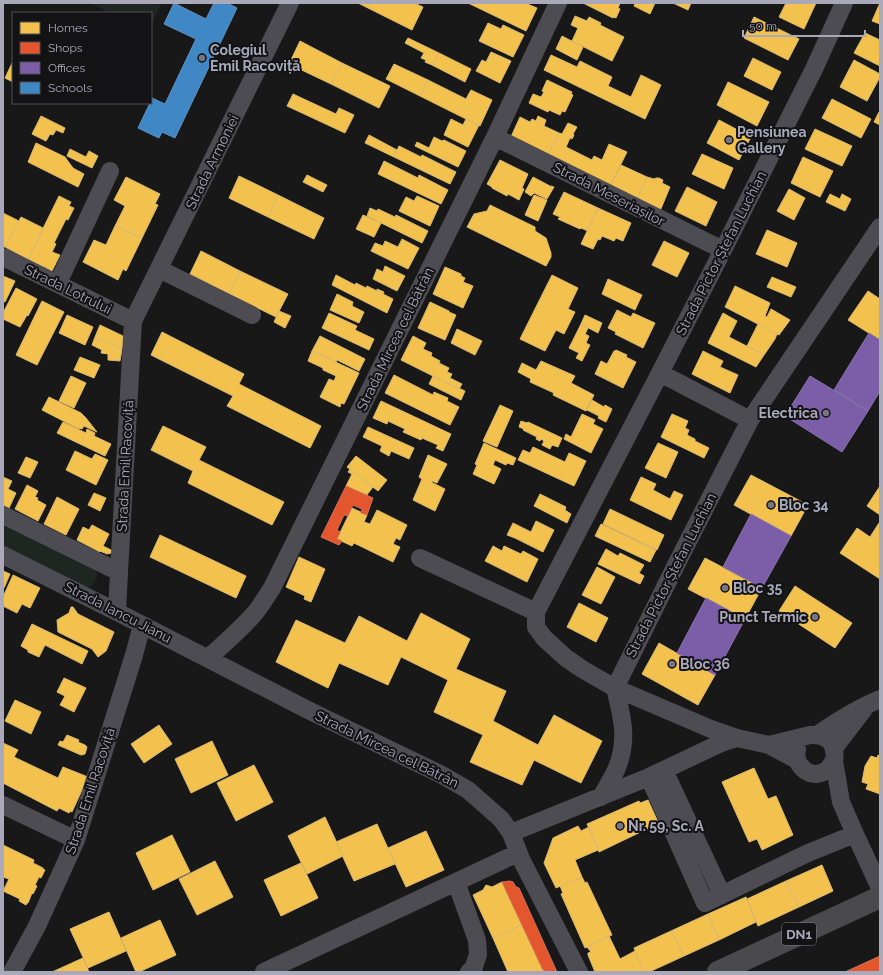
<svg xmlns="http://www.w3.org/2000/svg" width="883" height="975" font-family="Raleway,sans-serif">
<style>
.green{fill:#1e2621}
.homes{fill:#f2c14e;stroke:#dcba6e}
.shops{fill:#e4572e;stroke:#d27058}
.offices{fill:#7b5ea7;stroke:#8974ad}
.schools{fill:#3f88c5;stroke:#5f92c2}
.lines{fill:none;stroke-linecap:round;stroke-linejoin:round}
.minor{stroke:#4d4c52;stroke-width:18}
.major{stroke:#4a4a4d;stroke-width:22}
.poi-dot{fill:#767682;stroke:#131215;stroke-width:1.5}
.labels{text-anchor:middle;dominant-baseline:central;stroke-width:4;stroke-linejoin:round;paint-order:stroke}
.shield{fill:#131215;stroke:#7c7c88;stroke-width:1}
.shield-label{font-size:13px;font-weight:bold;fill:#a9a9ba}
.poi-label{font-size:14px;font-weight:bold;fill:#a9a9ba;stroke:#131215;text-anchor:start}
.street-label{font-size:14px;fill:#a9a9ba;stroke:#131215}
</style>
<rect width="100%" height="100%" fill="#181819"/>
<!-- green -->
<path class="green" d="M90,3H162L151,25V13H110Z
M3,520L96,570C99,580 95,585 86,588L3,550Z"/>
<!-- homes -->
<path class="homes" d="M358,3H371L368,8Z
M371,3H414L423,7L412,30L368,8Z
M468,3H525L537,8L526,31Z
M583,3H620L618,8L620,9L616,18L614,17L613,18Z
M635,3H655L650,14L634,6Z
M673,3H691L688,10Z
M786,3H816L804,29L779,17Z
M880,3V24L872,21Z
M575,16L587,21L589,17L601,23L600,25L624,37L612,61L572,41L578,28L571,25Z
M754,17L799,39L788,60L744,38Z
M488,23L501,29L503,25L524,35L513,57L479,41Z
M865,33L880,40V66L854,53Z
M562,36L583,47L577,60L556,49Z
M408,38L439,53L432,65L425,62L426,60L421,58L424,53L405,43Z
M300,41L342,63L331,84L289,64Z
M491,52L511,61L500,83L476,71L482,60L486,62Z
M439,53L471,69L465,82L432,65Z
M551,55L577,67L580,61L612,77L608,86L631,97L641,75L661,85L645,119L544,70Z
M753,58L781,72L772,90L744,76Z
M854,60L880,74V77L867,101L840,87Z
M13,61V82L5,78Z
M342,63L390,86L379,108L331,84Z
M394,64L428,80L420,96L386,79Z
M428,80L466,99L471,90L492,100L480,126L420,96Z
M547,80L572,92L571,94L573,95L565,112L562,111L560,115L549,110L548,112L529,103L533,94L541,97L544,92L542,91Z
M728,82L769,102L757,126L717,105Z
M293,94L336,114L339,108L354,115L345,133L287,106Z
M832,99L871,119L861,138L822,118Z
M879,112H880V125L874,122Z
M41,116L65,128L63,133L56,130L53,135L50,134L46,141L32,134Z
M538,116L546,120L544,126L559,133L547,157L510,139L520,117L530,122L532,119L536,121Z
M451,119L463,125L466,119L479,125L468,147L444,135Z
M719,120L751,137L739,160L707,143Z
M568,123L577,127L573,134L574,135L572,139L570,138L566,147L592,160L594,156L602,160L609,144L627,152L609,188L547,157L559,133L562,134Z
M815,129L852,146L842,166L805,149Z
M369,135L397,150L394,157L365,143Z
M434,137L442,141L444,140L466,151L458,167L415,146L417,142L429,148Z
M36,143L65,157L73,168L84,174L78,187L28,162Z
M399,146L421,157L422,155L456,172L450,184L394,157Z
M70,149L86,157L89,151L98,156L92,168L67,156Z
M702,154L733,168L724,189L692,174Z
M803,157L833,171L820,197L791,183Z
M500,160L528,174L522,188L524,189L519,200L508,194L507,196L492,188V187L487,184Z
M384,161L418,178L419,175L448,190L441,204L378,174Z
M621,165L647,177L636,201L609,188Z
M307,175L327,185L323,192L303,182Z
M239,176L278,195L268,217L229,198Z
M126,177L160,194L155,204L158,205L142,238L115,226L125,206L114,200Z
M533,177L550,186L549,187L551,186L554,187L547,199L534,193L531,196L525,192Z
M647,177L654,179L656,178H659L663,180L662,183L670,187L660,211L636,201Z
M687,187L717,202L706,226L675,211Z
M789,189L805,198L794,220L777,211Z
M564,192L598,208L588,231L581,228L580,229L558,219L560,217L553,214Z
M830,194L840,199L842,194L851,199L845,211L826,202Z
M278,195L324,218L314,239L268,217Z
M534,195L547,200L538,221L525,215Z
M59,196L71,202L69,206L74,208L68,220L66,219L54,243L56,244L52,252L60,255L52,271L28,259Z
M417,196L439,206L430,226L399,211L406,197L414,201Z
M490,205L535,227V231L546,238L551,253V257L546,266L467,227L474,214L487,211Z
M370,208L377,211L378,209L395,217L396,215L428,231L422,243L367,216Z
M598,208L631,223L623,241L616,238L614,241L602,236L600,240L598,239L593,249L581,244Z
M3,213L19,221L5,247L3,246Z
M363,215L381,223L374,237L356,229Z
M21,217L43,228L28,259L5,247Z
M115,226L142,238L126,271L123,269L118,280L83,262L94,240L106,245Z
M767,230L797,243L787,267L756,254Z
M402,239L419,248L408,269L371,251L375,243L383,246L385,241L398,247Z
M664,241L689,253L677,277L652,265Z
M201,251L240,271L229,294L190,274Z
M385,266L405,276L397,291L373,279L377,269L383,272Z
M445,267L461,274V276L465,278L463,282L473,286L463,308L433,294Z
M240,271L288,294L276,317L229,294Z
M336,275L355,285L356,283L366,288L367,286L377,291V289L384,292L383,294L393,299L387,313L332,285Z
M552,275L578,288L568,309L575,312L564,334L556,330L545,351L520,339Z
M3,276L15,281L5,302L3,301Z
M772,277L796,287L791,297L767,287Z
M608,279L642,295L635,310L602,294Z
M735,286L770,303L765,316L767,317L771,309L790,320L779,335L725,307Z
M16,288L37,299L28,316L27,315L20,327L3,319V313Z
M868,291L880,299V340L848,320Z
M337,294L353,302L352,306L364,312L359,323L330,310Z
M42,301L64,312L37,365L16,355Z
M430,302L449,311V312L456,315L445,340L418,328Z
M617,310L631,317L633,313L655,323L643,348L615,334L616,332L608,328Z
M279,311L291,316L285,328L274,322Z
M329,313L357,326L355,330L374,339L369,350L322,328Z
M723,313L737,321L729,337L764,355L756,367L708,343Z
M67,315L93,327L85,345L59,333Z
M585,315L602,323L598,333L581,324Z
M581,324L588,328L585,334L589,336L586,343L590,345L582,361L576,358L579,353L569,348Z
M758,324L777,334L775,339L764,355L747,346Z
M100,325L123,336V341L122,349L95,337Z
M457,329L482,341L475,355L451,343Z
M162,332L244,374L239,384L321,426L310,448L227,406L233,396L151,355Z
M320,336L365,359L359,371L337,360L336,362L312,351Z
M413,336L426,343L423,349L432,353L431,356L440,361L439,363L449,368L447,372L452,374L450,378L462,384L459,389L401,360Z
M95,337L122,349L120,361L108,360V354L101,353L102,350L92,345Z
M616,350L627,355L626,357L636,362L623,388L595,374L601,361L607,364L614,351H615Z
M312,351L359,373L344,404L341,403L340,407L320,397L329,379L334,381L336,376L323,370V368L308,361Z
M703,351L723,361L720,367L738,375L730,393L692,374Z
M80,357L100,365L94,378L74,370Z
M541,361L575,376L571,383L594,395L586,411L553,395L554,393L530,382L531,379L518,372L522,363L536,370Z
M394,375L433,395L434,392L448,398L447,401L459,407L450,425L385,393Z
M71,376L86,383L74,408L59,401Z
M433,376L465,391L461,400L429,384Z
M49,397L81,413L86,418L97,432L84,426L82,429L79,428V429L42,410Z
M592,400L604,407L605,405L612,409L606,422L598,418L599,416L587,410Z
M381,401L451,434L443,451L436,448L438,445L422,438L421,440L403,432L405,429L388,421L387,424L373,418Z
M500,405L513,411L497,447L483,441Z
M582,414L595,420L593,424L603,429L591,453L564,439L566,434L571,437Z
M672,414L688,421L685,428L689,430L687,435L695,439V441L709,448L704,458L661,437Z
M521,421L527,423L528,422L562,438L558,447L552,445L550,449L542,445L544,441L541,439L540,441L536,439L537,437L523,430L524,429L519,427Z
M63,422L86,433L87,429L95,433L94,436L111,444L105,456L57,433Z
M163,426L206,447L199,460L284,502L272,525L188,483L193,471L151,450Z
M368,427L414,448L409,459L391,451L389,456L380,451L382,446L363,437Z
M484,443L516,458L513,465L507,463L506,465L495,460L493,465L501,469L494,484L473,474L477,465L475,464Z
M658,443L678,452L666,478L645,468Z
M533,447L565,462L569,453L586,461L574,486L518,460L523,450L530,453Z
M75,451L92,459L95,454L108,460L96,485L66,470Z
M428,455L447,464L437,483L432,481L431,482L445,489L435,511L413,500L422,479L419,477Z
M356,456L387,480L378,491L347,467Z
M26,457L38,462L30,478L18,473Z
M350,469L373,487L366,496L346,486L352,474L348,472Z
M751,475L808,505L791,536L734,505Z
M3,477L12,481L8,489L16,493L9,508L3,505Z
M641,477L656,484L653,490L670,499L674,491L683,495L671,520L630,500Z
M27,485L38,491L35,497L38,498L37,500L46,505L38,521L15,509Z
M880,486V515L867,506Z
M94,493L106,498L100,511L88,505Z
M540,494L566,507L565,510L571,514L567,523L534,506Z
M57,497L79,509L66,535L44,524Z
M352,508L367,515L364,522L370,524L377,510L407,525L400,540L396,538L393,544L400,547L393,562L354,543L352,546L337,539Z
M610,509L664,535L657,550L603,524Z
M536,521L554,530L543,552L515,538L507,535L513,523L531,532Z
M879,523L880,524V579L840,553L857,528L870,537Z
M601,524L656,550L650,562L595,536Z
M92,525L109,534L103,546L113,551L111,553L107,554L100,551V552L77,540L83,527L89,530Z
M160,535L246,576L236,598L150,557Z
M493,546L502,551L504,546L521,554L523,551L538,559L527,582L485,561Z
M606,549L618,556L620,553L644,565L639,573L644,576L640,584L598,564Z
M299,557L325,569L311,602L304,599L305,596L286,587Z
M705,558L762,588L745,619L688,589Z
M597,567L615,577L601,604L582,595Z
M3,571L10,574L4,588H3Z
M13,575L40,588L30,608L22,604L17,613L3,606V597Z
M795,586L852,623L835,648L779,611Z
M579,603L608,618L596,642L567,627Z
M71,607H73L78,614L114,632L106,651L98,657L92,649L58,632L57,620L69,613Z
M421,613L470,639L456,669L506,691L493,721L538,745L554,715L602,741L581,783L534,760L522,785L470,762L483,735L434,712L448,680L401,657L388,685L339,663L328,688L276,662L296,620L345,643L359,616L407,641Z
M32,624L88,651L82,664L45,645L39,657L28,652V650L21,646Z
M659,643L715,675L698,705L642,674Z
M64,678L86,688L74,712L60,705L65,696L57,692Z
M15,700L41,712L31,734L5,721Z
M159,725L172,744L144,763L131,744Z
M67,735L79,740L78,742L85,745L87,747L85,754L81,755L58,745L60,741L63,742Z
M212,741L228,775L191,793L175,759Z
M3,743L18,750L14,757L58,778L63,767L88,777L72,812L70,811L69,813L59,808L57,811L3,783Z
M878,755L880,756V794L866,789L868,784L862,782L865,766L871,756L877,758Z
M254,765L273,802L236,821L217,783Z
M754,768L768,799L776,796L793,835L762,850L757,839L749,842L722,782Z
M648,800L658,822L651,825V827L599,852L587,824L639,801L640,803Z
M325,817L343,856L307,874L288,836Z
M377,824L395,864L354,881L336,842Z
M578,826L581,831L589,827L598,850L575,860L582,877L556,888L544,863L553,838Z
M426,831L444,870L406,887L388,848Z
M172,835L190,872L153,890L136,853Z
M3,845L34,860L33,863L43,868V869L45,870L41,878L39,877L35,885L37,886L33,894L32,893L28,903H27L26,905L19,901L20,899L3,891L9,879L3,877Z
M215,861L233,897L197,915L179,879Z
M301,863L318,898L281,916L264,880Z
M822,865L833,891L799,907L786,881Z
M582,877L585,883L587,882L612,935L585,948L561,894L563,893L560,886Z
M786,881L799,907L758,926L747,899Z
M502,882L522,925L493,938L473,895L483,890L486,885L492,887Z
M746,897L756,922L719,940L708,914Z
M109,912L126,951L88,968L70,929Z
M708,914L719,940L684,956L671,931Z
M160,920L176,955L139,972H136L121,938Z
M522,925L543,970H544L546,972H508L493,938Z
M671,931L684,956L649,972H644L634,948Z
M609,936L620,959L635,951L644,972H595L588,955V953L591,952L587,947Z
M83,958L89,972H52Z"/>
<!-- shops -->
<path class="shops" d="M346,486L373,498L367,515L361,513L362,509L353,505L348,516L344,515L337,530L340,532L337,539L342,541L339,545L321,537Z
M510,881L513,882L516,887L519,888L557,972H546L544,970H543L502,882Z
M880,956V972H845Z"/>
<!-- offices -->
<path class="offices" d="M869,333L880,340V391L868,411L834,390Z
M810,376L868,411L842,452L785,416Z
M751,514L791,536L762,588L723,567Z
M706,598L745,619L715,675L677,653Z"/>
<!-- schools -->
<path class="schools" d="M174,3L206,19L214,3H227L237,8L175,138L162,132L159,138L138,128L150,103H151L152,98L165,104L196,39L164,24Z"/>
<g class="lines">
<!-- minor -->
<path class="minor" d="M495,137L723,250
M3,257L133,321
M159,269L252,315
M58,283L110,171
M660,373L750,420
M3,515L119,572
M3,555L117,612L312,712L442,775L468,790L501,819L511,833L521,859L579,972
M420,558L536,612
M117,612L119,572L133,321L290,3
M208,658C224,644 240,630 254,614C261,606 266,597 272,588L495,137L558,3
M817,735C837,721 858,708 880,699
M769,745L810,735C828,734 837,744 834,761L841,802L855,834L880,888
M834,748L864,709
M797,749C793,767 813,782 828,769C830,767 832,763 834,761
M797,760L769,745L737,738L711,729L615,688L582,669L566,658L544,638L536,627V612L660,373L723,250L814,69L844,3
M664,770L722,895
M649,777L705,903L808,853L855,834
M601,797C606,788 612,779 616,770C629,740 622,717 615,688L680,557L750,420L880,227
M3,805L76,840
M511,833L649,777L721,743L737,738
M456,882L477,940L478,954L474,967L469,972
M12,972L37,926L76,840L134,655L142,625
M264,972L518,853"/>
<!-- major -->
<path class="major" d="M718,972L880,897"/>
</g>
<!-- markers -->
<g class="poi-dot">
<circle cx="202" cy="58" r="4"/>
<circle cx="729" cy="140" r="4"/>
<circle cx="826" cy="413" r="4"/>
<circle cx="771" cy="505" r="4"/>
<circle cx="725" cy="588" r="4"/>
<circle cx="815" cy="617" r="4"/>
<circle cx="672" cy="664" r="4"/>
<circle cx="620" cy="826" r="4"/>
</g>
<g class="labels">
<!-- shield labels -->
<rect class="shield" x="782" y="923" width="34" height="22" rx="3"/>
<g class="shield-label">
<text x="799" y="934">DN1</text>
</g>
<!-- poi labels -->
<g class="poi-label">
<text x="210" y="50">Colegiul<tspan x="210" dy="16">Emil Racoviță</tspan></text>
<text x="737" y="132">Pensiunea<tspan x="737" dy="16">Gallery</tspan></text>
<text x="818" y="413" text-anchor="end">Electrica</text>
<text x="779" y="505">Bloc 34</text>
<text x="733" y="588">Bloc 35</text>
<text x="807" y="617" text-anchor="end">Punct Termic</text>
<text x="680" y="664">Bloc 36</text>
<text x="628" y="826">Nr. 59, Sc. A</text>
</g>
<!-- street labels -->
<g class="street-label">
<text transform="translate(212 162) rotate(-64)">Strada Armoniei</text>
<text transform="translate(609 194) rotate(27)">Strada Meseriașilor</text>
<text transform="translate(721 253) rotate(-63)">Strada Pictor Ștefan Luchian</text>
<text transform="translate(68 289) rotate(26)">Strada Lotrului</text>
<text transform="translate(395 339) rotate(-64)">Strada Mircea cel Bătrân</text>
<text transform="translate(125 466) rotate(-87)">Strada Emil Racoviță</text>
<text transform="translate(671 575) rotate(-63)">Strada Pictor Ștefan Luchian</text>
<text transform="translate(118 612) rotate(27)">Strada Iancu Jianu</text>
<text transform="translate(387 749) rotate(26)">Strada Mircea cel Bătrân</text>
<text transform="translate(90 791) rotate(-72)">Strada Emil Racoviță</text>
</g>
</g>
<!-- border -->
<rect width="883" height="975" fill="none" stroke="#a9a9ba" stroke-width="8"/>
<!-- legend -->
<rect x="12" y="12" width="140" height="92" fill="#131215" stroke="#4f4e57"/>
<rect x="20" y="22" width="20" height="12" fill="#f2c14e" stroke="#4f4e57"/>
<text x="48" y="32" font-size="12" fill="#a9a9ba">Homes</text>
<rect x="20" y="42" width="20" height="12" fill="#e4572e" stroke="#4f4e57"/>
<text x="48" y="52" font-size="12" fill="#a9a9ba">Shops</text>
<rect x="20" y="62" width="20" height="12" fill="#7b5ea7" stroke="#4f4e57"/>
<text x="48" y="72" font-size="12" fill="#a9a9ba">Offices</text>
<rect x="20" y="82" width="20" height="12" fill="#3f88c5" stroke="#4f4e57"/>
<text x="48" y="92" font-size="12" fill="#a9a9ba">Schools</text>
<!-- scale -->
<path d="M743 30v6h122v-6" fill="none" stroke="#a9a9ba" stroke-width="2"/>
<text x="749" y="30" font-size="12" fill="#a9a9ba" stroke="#131215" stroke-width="3" paint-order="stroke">50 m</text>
</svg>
